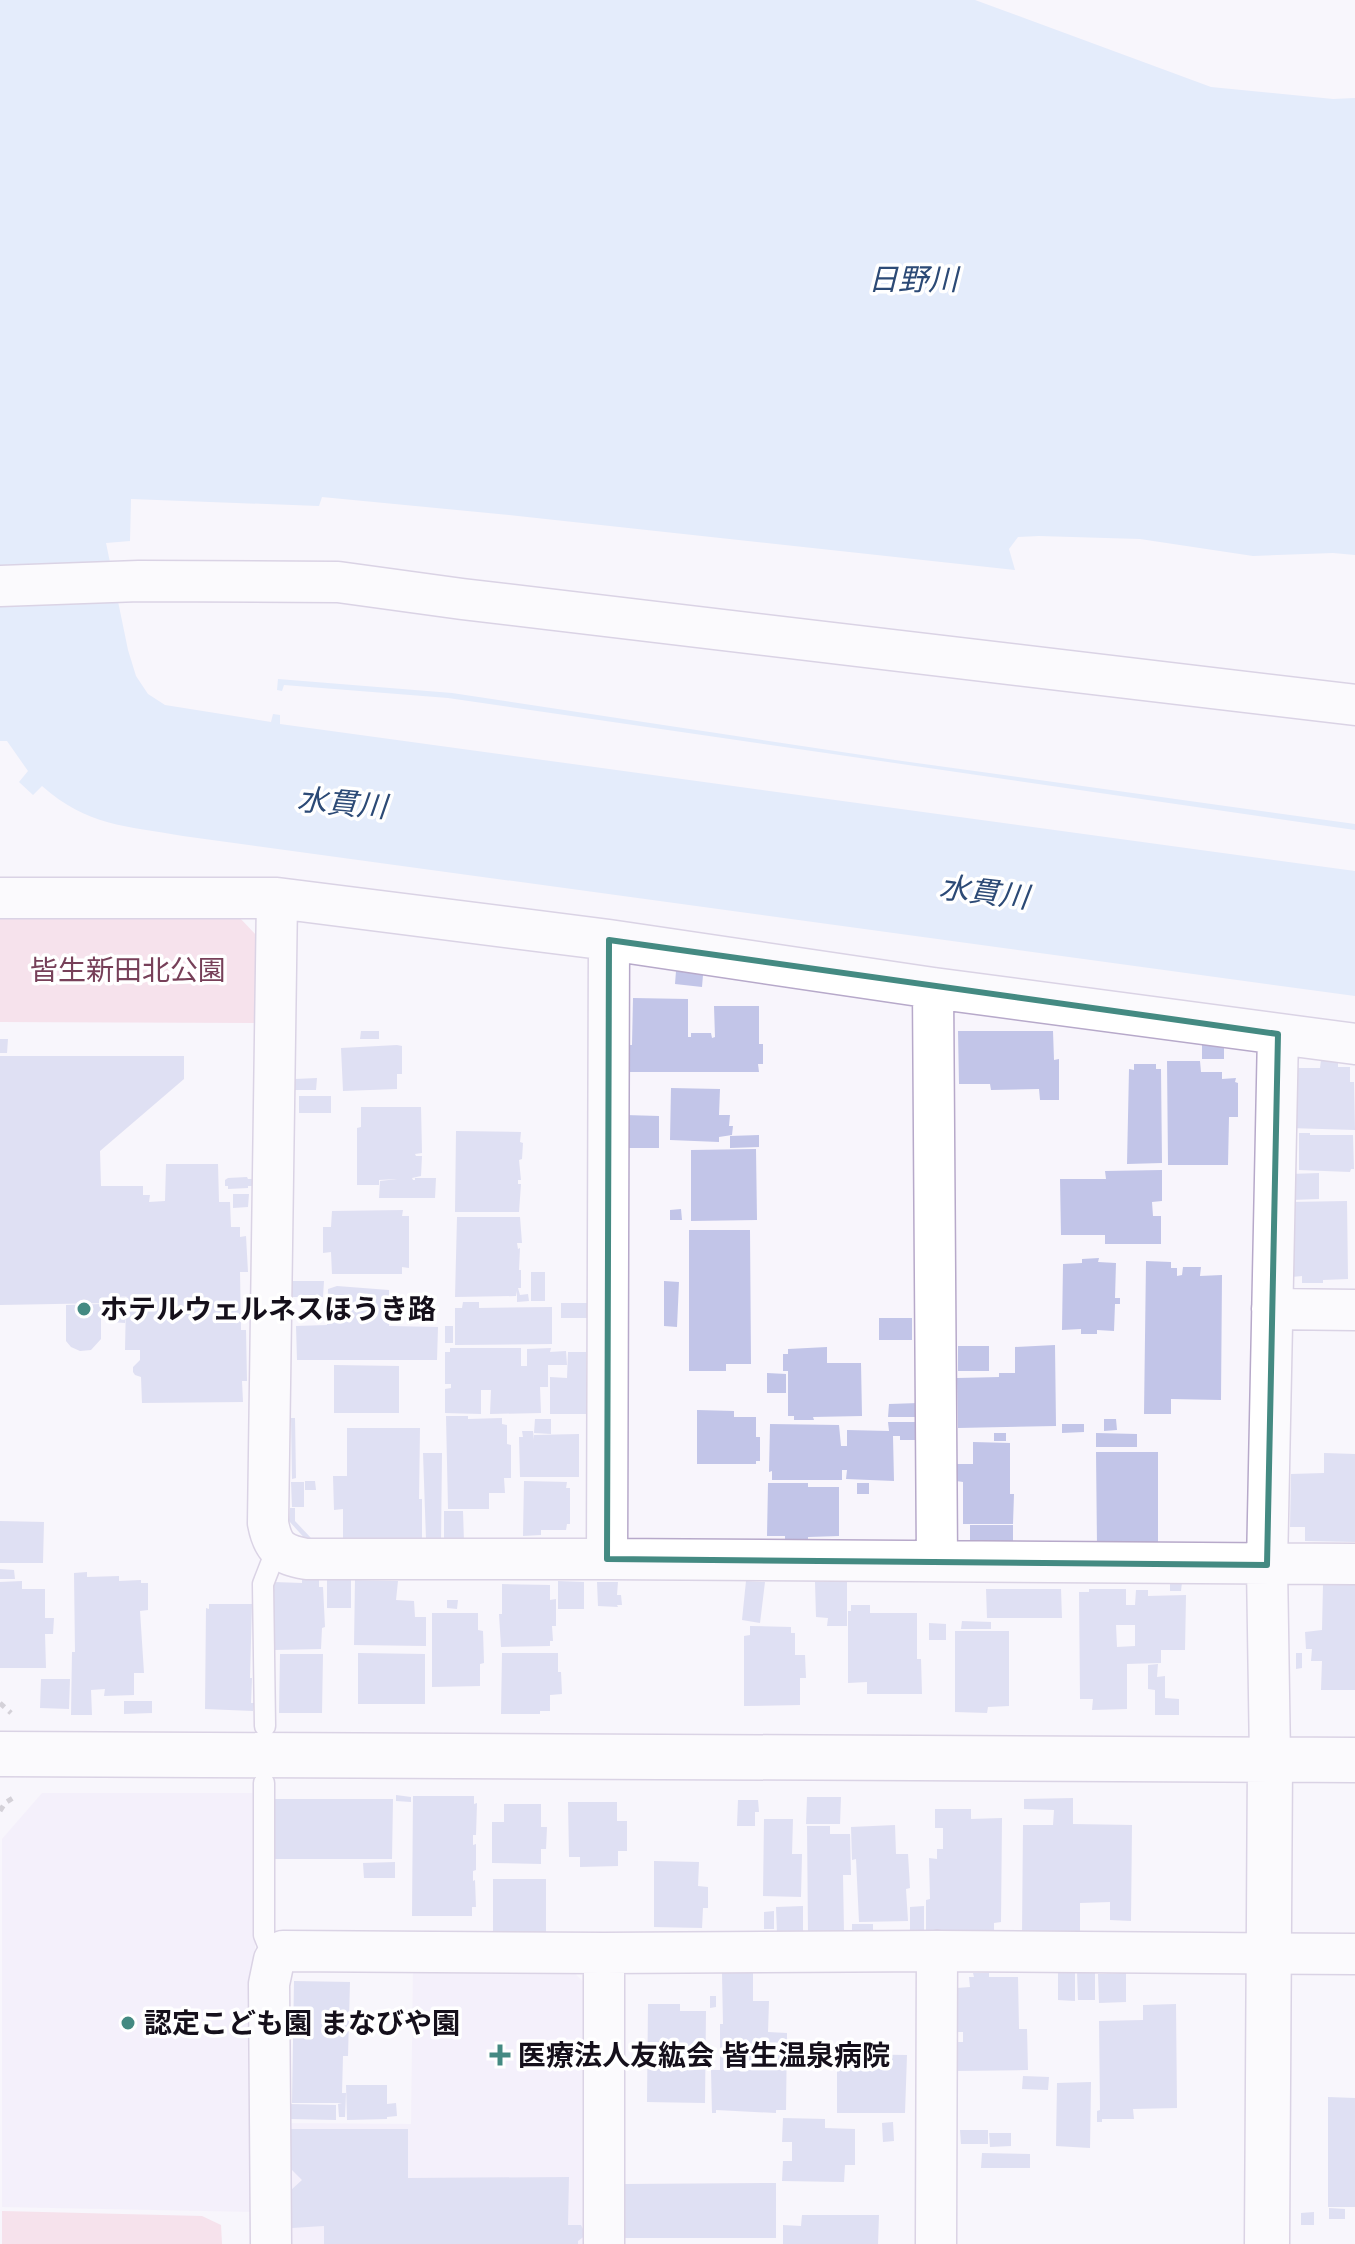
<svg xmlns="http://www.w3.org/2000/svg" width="1355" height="2244" font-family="'Work Sans','Noto Sans JP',sans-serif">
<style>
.built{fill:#f0e9fa}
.green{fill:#f3c9da}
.water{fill:#cddffa}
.building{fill:#c2c5e8;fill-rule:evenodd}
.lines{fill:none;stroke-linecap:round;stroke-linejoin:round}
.lane-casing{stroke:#b7a9ca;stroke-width:23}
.street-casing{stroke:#b7a9ca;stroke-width:43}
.secondary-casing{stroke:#b7a9ca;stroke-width:47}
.path{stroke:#a8a4ad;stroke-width:5;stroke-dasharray:6 6;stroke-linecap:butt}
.lane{stroke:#fff;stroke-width:20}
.street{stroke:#fff;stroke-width:40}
.secondary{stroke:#fff;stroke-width:44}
.marked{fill:none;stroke:#448a82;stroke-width:6;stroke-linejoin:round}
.poi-dot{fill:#448a82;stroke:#fff;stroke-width:3}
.labels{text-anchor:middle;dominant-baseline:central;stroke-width:7;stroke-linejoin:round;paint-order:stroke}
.park-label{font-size:28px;fill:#774059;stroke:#fff}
.poi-label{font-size:28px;font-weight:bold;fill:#15101b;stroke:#fff;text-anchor:start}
.water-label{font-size:30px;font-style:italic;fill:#2c4a76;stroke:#fff}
</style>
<rect width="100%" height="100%" fill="#f8f5fc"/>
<!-- built -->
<path class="built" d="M42,1793H255V2212L2,2207V1839Z
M413,1967H569L588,1987L587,2244H288L287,2123L411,2124Z"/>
<!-- green -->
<path class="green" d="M238,916L257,936L256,1023L0,1022V917Z
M2,2211L202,2216L221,2225L222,2244H2Z"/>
<!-- water -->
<path class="water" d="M0,0H975L1211,87L1333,99L1355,98V555L1333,553L1253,556L1140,539L1039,536L1018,537L1009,549L1015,570L509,515L322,497L319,506L131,499L130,541L106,543L128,650L136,676L148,694L165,705L271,722L273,714L280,715V724L1355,871V996L183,836C126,826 87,826 42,786L33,795L19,782L28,771L7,741H0Z
M278,679L452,693L895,760L1355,824V830L448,698L284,685L282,691L277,690Z"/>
<!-- building -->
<path class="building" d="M676,971L703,975L702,987L675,984Z
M633,998L688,999V1037H691V1033H711L712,1038L715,1037L714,1006H759V1044H763V1064H758L759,1072H624L625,1045H632Z
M361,1031H379V1039H360Z
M958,1031H1053L1054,1060L1059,1059V1100H1040L1039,1089L991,1090L990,1084H959Z
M0,1039H8L7,1053H0Z
M1202,1044H1224V1059H1202Z
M397,1045L402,1046V1074H397V1089L343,1091L341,1048Z
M0,1056H184V1079L100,1151L101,1186H143V1195H150L149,1202L165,1201L166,1164H218L219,1202H230L231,1227H240V1237L246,1236L248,1272H240L241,1330H246L247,1381H242L243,1402L142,1403L141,1377L135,1375L133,1372V1367L140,1360V1350H125L126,1302L125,1323L110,1322L111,1299L128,1296L109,1298V1303L0,1305Z
M1321,1060H1338V1067H1350V1082H1354L1355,1130L1289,1128L1293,1068H1320Z
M1167,1061H1200L1201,1072H1222V1079L1236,1078L1235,1082L1238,1083V1117H1229L1228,1165H1168Z
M1134,1064H1156V1069H1161L1162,1163L1127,1164L1129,1069L1134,1070Z
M317,1078L316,1090H295V1079Z
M671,1088L720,1089L719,1115H730L729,1126H733L732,1135L719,1137V1142L670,1140Z
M299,1096H331V1113H299Z
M361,1107H421L422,1153L415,1154L416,1156H422L421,1176L412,1178L413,1180H415V1178H436L435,1198H379L380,1181L397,1179L379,1180V1185H357V1128L361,1127Z
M625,1115L659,1116V1148H625Z
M456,1131L521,1132L520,1142L523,1143L522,1159L519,1160L521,1180H518V1184H521L519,1212H455Z
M1299,1133H1310V1135H1353L1354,1169H1351L1350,1172L1299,1170Z
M759,1135V1147L730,1148V1136Z
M756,1149L757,1220L691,1221V1150Z
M1162,1170V1201L1152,1202L1153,1216H1161V1244H1105V1235H1061L1060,1179H1106L1105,1171Z
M1319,1173V1199L1291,1200L1290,1174Z
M247,1177L248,1179H252L253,1186H248V1188L228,1189V1186H225V1180L228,1178Z
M233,1194H249L248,1207L233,1208Z
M1347,1201L1348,1279L1323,1280V1283H1302V1276L1292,1277L1290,1202Z
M681,1209L682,1220H670V1210Z
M403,1210L402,1216H409V1268L402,1267V1274H332L331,1252L323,1253V1227H331L332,1211Z
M457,1217H520L522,1243H517L518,1249L520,1248L519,1270H521V1288H518L520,1295L528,1294L529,1301L517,1302V1291L516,1296L455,1297Z
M689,1230H750L751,1364H726V1371H689Z
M1099,1258L1098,1262L1116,1263L1115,1298H1120V1304H1115L1114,1331L1097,1330V1334H1081V1329L1062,1330L1063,1264L1082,1263V1259Z
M1146,1261L1171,1262V1268H1177V1276L1182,1275L1183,1267H1201L1200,1276L1222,1275L1221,1400L1171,1399V1414H1144Z
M531,1272H545V1301H531Z
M292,1281H324L323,1297H292Z
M664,1281L679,1282L677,1327L664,1326Z
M337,1286L389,1290V1326L438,1327L437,1360H297L296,1326L327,1325L328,1289Z
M463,1302H479V1308L552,1307V1344L455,1345V1308H462Z
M561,1303H587V1318H561Z
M101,1304V1339L91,1350L80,1351L71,1347L66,1341V1305Z
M879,1318H912V1340H879Z
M445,1326H453V1343H445Z
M1055,1345L1056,1426L958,1428L957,1378L999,1377V1373H1015V1347Z
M958,1346H989V1371H958Z
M827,1347V1363H861L862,1416L813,1417L814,1420H794V1416H788V1371H783V1354H788V1349Z
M450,1348H521V1366H527V1349L551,1348L550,1352L566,1351L567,1365H548V1387H540L541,1413L490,1414L491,1390H481V1414L445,1413V1389L451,1388V1384H445V1352H450Z
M568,1352H586L587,1414H550V1377L567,1378Z
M334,1365L399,1366V1413H334Z
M767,1373L786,1374V1393H767Z
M919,1403V1417H888L889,1404Z
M697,1410L734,1411V1417H756V1437H760V1461H756V1464H697Z
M446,1416H468V1419L502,1418V1424L507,1425V1444L511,1445V1478H504L505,1493H489V1509H448Z
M291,1418H295L296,1478L292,1479Z
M535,1419H551V1434L534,1433Z
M1104,1419H1116L1117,1430L1104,1431Z
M888,1422H919L920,1440H900V1436H893L894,1481L846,1479L847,1470H842V1480H772V1471L769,1472L770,1424L839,1425L841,1446H847V1430L889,1431Z
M1062,1424H1084V1432L1062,1433Z
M347,1428H420L419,1499H422V1539L343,1542V1509L334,1510L333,1476H347Z
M522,1431H533L534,1440V1435L579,1434V1477H520L519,1437H523Z
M994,1433H1006V1441H994Z
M1096,1433L1137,1434V1447H1096Z
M973,1442L1010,1443V1494H1014L1013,1524H963V1482L956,1481L955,1464H973Z
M1096,1452H1158V1545H1097Z
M423,1453H442L441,1543L436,1539H426Z
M1324,1453L1355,1454V1542L1305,1541V1527H1290L1291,1474L1324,1473Z
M305,1481H315L316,1490H305Z
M524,1481L567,1482L566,1488H570V1524H567L566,1530H541V1535L523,1536Z
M291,1482H304V1507H292Z
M768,1483H808V1487H839V1536L808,1537V1543L785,1542V1536H767Z
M857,1483H869V1494H857Z
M290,1508H295V1521L311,1538L341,1539L342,1542H308L289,1521Z
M444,1511H463L464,1542H444Z
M0,1521L44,1522L43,1563H0Z
M970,1525H1013V1544H970Z
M0,1569L14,1570L15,1579H0Z
M87,1572V1577L119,1576V1581L141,1580V1583H148V1610L140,1611L144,1673H134V1695L104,1696L105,1689L91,1690L92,1715H71L72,1652H75L74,1573Z
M302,1578L319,1579V1587H323L325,1627L322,1628L321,1649L274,1650V1582L302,1583Z
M327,1578L351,1579V1608H327Z
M355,1580L398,1581L396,1600L414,1601L415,1617H426V1646L354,1645Z
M22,1581V1589H45V1618H54L53,1634H45L46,1668H0V1582Z
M558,1581L584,1582V1609H558Z
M746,1581L765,1582L760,1623L742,1620Z
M597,1582H618L617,1595H621L622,1605H617L618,1607L598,1606Z
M815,1582H847V1626H827L828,1618L816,1617Z
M1182,1582L1181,1591H1170V1583Z
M502,1584L550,1585V1600L556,1599V1626H552L553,1641H550V1646L501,1647L499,1614H502Z
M1323,1585H1355V1690H1321L1322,1661H1311L1312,1649H1306L1305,1632L1322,1630Z
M986,1589H1061L1062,1618H987Z
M1089,1589H1126V1605H1135L1136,1590H1148V1596L1186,1595L1185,1650H1161V1663L1127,1664V1709L1092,1710L1093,1699H1080L1079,1592H1089ZM1116,1625H1135V1646L1117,1647Z
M447,1600H458L457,1609L447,1608Z
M209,1604H252L250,1678H252L251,1703H254L253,1711L205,1709L206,1608L209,1609Z
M851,1605H870V1613H917V1659H921L922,1694H867V1682L848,1683V1611H851Z
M432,1613H478V1630L483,1631L484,1663L480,1664V1686L432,1687Z
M962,1621L991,1622V1629H961Z
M929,1623L946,1624V1640H929Z
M750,1626L791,1627V1633H795V1655H805L806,1678H800V1705L744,1706V1636L750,1635Z
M955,1631H1009V1706L988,1707L987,1713L955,1712Z
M358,1653L425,1654V1704H358Z
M502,1653H558V1672H561L562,1694L550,1695V1711H540V1714H501Z
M1296,1653H1302V1668L1296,1669Z
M280,1654H323L322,1713H279Z
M1158,1664L1157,1677L1165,1676V1698L1179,1699V1715H1155V1690L1148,1689V1665Z
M41,1679H70L69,1709L40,1708Z
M124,1701H152V1713L124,1714Z
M396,1795L411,1797V1802L396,1801Z
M413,1796H474V1804L477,1803L476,1835H473V1845L476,1844V1870L473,1871V1881L475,1880L476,1907H472V1916H412Z
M807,1797H841L840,1824H806Z
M1073,1798V1824L1132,1825L1131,1921L1110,1920V1902L1080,1903V1934H1022L1023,1825H1053L1054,1810L1024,1809V1799Z
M273,1799H393L392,1859H273Z
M738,1800H758L759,1812H755V1826H737Z
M568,1802H617V1821H627V1851H618V1866L580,1867V1857H569Z
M504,1804H541V1827H547L546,1849H541V1864L492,1863V1822H504Z
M935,1809H971V1819L1002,1818L1001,1922L994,1923V1930H960V1933L926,1934V1900L930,1899L929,1858L937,1859V1849H943V1828H935Z
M764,1819H793L792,1854H802L801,1897L763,1896Z
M895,1825L896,1854H908L910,1888L906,1889L908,1921L859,1922L856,1859L852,1860L851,1827Z
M807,1826H830V1834H850L851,1875H843L844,1933H808Z
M654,1861L699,1862L698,1886L708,1887V1908H703L702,1928L654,1927Z
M395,1862V1878H364L363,1863Z
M493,1879H546V1936H493Z
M803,1906V1932L777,1934L776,1907Z
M924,1906V1933L910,1934V1907Z
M774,1911V1929H764V1912Z
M852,1924H873V1933H852Z
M1058,1971H1075V2001L1058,2000Z
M1077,1971H1095V2000H1078Z
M753,1972V2001H769L768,2032L787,2033L786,2110H776V2113L716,2110V2113H712L711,2070H720V2024H723L722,1973Z
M973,1973H989V1977H1018L1019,2029H1027L1028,2070L954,2071V2042H963V2032H954V2021H958L957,1988L970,1987L969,1977H974Z
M1126,1973V2002L1099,2003L1098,1974Z
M294,1981L350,1982L348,2056H343L342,2093H346L345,2117H339L338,2104L342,2103H292Z
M710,1996H716V2007L710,2008Z
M648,2004H680V2011H706L705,2103L647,2102Z
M1176,2004L1177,2108L1133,2109L1134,2119H1102V2122H1097V2111L1100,2110L1099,2021L1143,2020V2005Z
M837,2054L907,2055L905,2113H837Z
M1023,2076L1049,2077L1048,2090L1022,2089Z
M1091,2082L1090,2148L1056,2146L1057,2083Z
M346,2085H387V2104L396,2103L397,2116L387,2117V2119L347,2120Z
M1328,2097L1355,2098V2207H1328Z
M289,2104L336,2105V2120L289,2119Z
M783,2118L825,2119V2128L855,2129V2165H845L844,2182L782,2181L783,2161H792V2142H782Z
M893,2122L894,2141L883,2142L882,2123Z
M290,2129H408V2178L569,2177L568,2225H581L586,2235L578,2241V2244H324V2226L292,2228L291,2190L302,2180L291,2169Z
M960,2130H988V2144H961Z
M989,2133H1011V2146L990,2147Z
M982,2153L1030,2154V2168H981Z
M776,2183V2238H625V2184Z
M1329,2208L1345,2209V2219H1329Z
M1314,2212V2225H1301V2213Z
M802,2215H879L878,2244H783V2225L801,2226Z"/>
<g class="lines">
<defs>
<path id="lane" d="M265,1726L263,1584L277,1548
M264,1783V1935L274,1960"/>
<path id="street" d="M0,586L139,581L338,582L462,599L1355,705
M0,898H277L609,940L933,988L1355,1044
M277,898L268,1523C273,1549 281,1554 306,1559H607L1355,1564
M933,988L937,1561
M1272,1309L1355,1310
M607,1559L609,940
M1270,1759L1267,1565L1278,1034
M604,1953V2244
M271,2244L269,1984L274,1960L283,1951L604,1953L937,1951L1355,1954
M936,2244L937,1951"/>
<path id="secondary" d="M0,1754L1355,1760
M1267,2244L1270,1759"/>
</defs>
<!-- lane casing -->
<use href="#lane" class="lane-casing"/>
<!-- street casing -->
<use href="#street" class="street-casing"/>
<!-- secondary casing -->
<use href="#secondary" class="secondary-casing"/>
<!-- path -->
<path class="path" d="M0,1703L11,1713
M0,1811L5,1803L16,1796"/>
<!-- lane -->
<use href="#lane" class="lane"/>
<!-- street -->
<use href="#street" class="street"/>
<!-- secondary -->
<use href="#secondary" class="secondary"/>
</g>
<!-- marked area -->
<path d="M0 0H1355V2244H0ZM609,940L1278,1034L1267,1565L607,1559Z" fill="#f8f5fc" fill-opacity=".55" fill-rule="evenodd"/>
<path class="marked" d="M609,940L1278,1034L1267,1565L607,1559Z"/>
<!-- markers -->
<g class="poi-dot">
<circle cx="84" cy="1309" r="8"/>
<circle cx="128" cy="2023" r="8"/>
<path d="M496 2043h8v8h8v8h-8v8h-8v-8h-8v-8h8z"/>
</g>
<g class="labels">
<!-- park labels -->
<g class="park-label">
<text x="128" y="970">皆生新田北公園</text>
</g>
<!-- poi labels -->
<g class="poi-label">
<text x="100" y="1309">ホテルウェルネスほうき路</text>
<text x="144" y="2023">認定こども園 まなびや園</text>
<text x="518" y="2055">医療法人友紘会 皆生温泉病院</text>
</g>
<!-- water labels -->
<g class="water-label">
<text x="913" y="279">日野川</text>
<text transform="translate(342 803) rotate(5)">水貫川</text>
<text transform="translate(984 892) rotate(7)">水貫川</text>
</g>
</g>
</svg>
